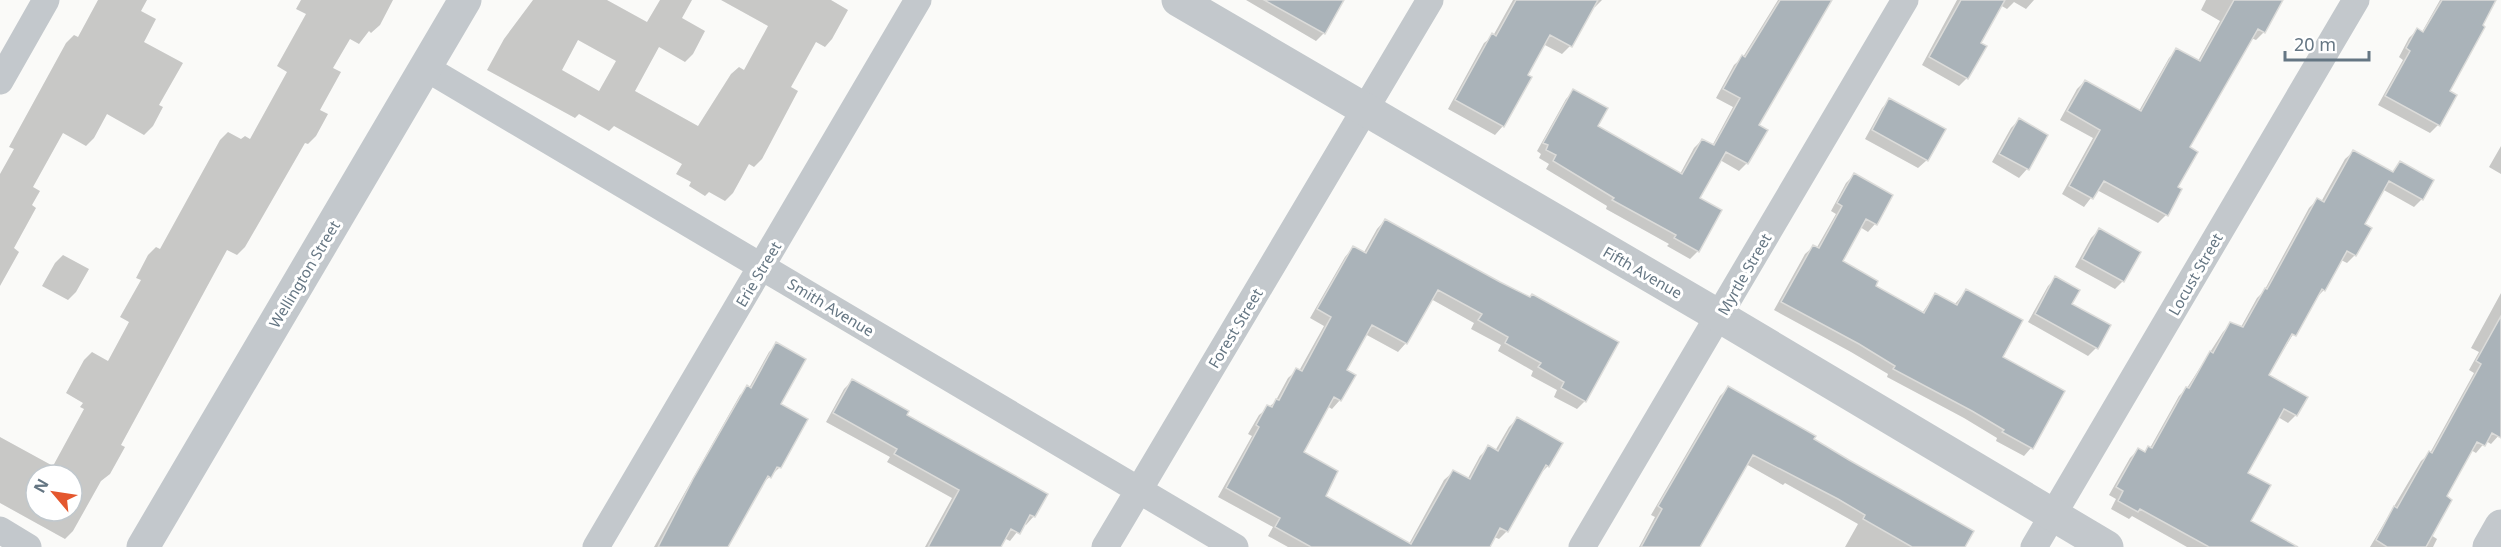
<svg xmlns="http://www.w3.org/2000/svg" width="2501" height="547" font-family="'Noto Sans',sans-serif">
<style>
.shadow{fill:#0003;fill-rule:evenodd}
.building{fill:#aab3b9;stroke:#dcdcda;stroke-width:1.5}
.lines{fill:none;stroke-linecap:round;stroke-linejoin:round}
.minor{stroke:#c3c8cc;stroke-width:27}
.tertiary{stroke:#c3c8cc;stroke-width:33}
.labels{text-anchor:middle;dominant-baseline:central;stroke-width:6;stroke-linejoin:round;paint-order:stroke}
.street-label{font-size:15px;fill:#657683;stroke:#fff}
</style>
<rect width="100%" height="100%" fill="#fafaf8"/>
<!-- shadow -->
<path class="shadow" d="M98,0H147L141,11L156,19L144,42L183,63L159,105L163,107L153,126L144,135L107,114L94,138L86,146L63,133L33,187L40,191L32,205L36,208L14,248L19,252L0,286V174L14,149L9,147L66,43L74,35L78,37Z
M301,0H393L380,25L371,33L369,31L359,44L350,39L333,68L341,72L320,110L328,114L316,136L308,144L305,143L245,247L237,255L227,250L121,445L125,447L110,474L101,481L73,531L65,539L0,503V437L53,466L84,409L80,407L83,403L66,393L84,360L92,352L108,361L129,322L120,317L141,280L136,278L148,255L156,247L160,249L220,140L228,132L241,139L245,136L250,139L287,72L277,66L306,14L296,9ZM36,475H72V511H36Z
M533,0H607L647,22L660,0H692L682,18L705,31L693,54L685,62L659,47L635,91L698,126L731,74L739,67L744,70L768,26L721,0H831L848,10L832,39L825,47L816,42L791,87L798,91L762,159L754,167L749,164L733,193L725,201L709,192L705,196L689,186L691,182L676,174L682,164L614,126L609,131L579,114L575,118L487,70L504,39ZM578,40L616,61L599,91L562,70Z
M1246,0H1342L1324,33L1316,41Z
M1513,0H1602L1595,7L1593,6L1570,46L1562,54L1543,44L1526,75L1530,78L1503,126L1495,135L1448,109L1484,43L1493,36Z
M1778,0H1830L1757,125L1747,163L1739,171L1720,160L1698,199V251L1690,259L1667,246L1669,244L1606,209L1607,206L1546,169L1549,164L1539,158L1541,154L1537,151L1566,99L1574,91L1595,127L1680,174L1694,148L1702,140L1712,146L1733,107L1716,98L1734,65L1743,57Z
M1957,0H2034L2026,9L2014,2L2007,9L2000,5L1979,43L1967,78L1959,86L1922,65Z
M2206,0H2282L2264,32L2256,40L2251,38L2188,148L2176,188L2180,190L2166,215L2158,223L2097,190L2084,207L2062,194L2093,138L2060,120L2077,89L2085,81L2139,111L2169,58L2177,50L2198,61L2220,21L2201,10Z
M2440,0H2495L2448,92L2455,96L2438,125L2430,133L2378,105L2403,60L2399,57L2409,38L2417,30L2422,32Z
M1890,100L1944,130L1927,160L1918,168L1865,139L1882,108Z
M2019,120L2046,135L2027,169L2019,178L1992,162L2011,128Z
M2501,146V174L2489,167Z
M2353,152L2391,173L2400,163L2422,199L2414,207L2382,189L2363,225L2355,255L2347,263L2341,260L2324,290L2316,298L2267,376L2296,415L2288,423L2278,417L2246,474L2249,521L2290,547H2187L2132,516L2129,519L2111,509L2116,499L2109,495L2130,458L2138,450L2143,453L2150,448L2179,396L2187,388L2223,332L2231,324L2241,327L2257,298L2264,291L2309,208L2317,200L2321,202L2345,159Z
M1854,175L1875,224L1868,232L1860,227L1841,262L1874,286L1922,313L1935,295L1954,305L1966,291L2001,357L2063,392L2031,448L2024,456L1996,441L1997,438L1964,418L1887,377L1888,374L1851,352L1774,310L1805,254L1813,247L1816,249L1836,214L1831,211L1846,183Z
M1385,220L1585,401L1577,409L1554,397L1557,390L1531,376L1533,371L1498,351L1501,345L1471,329L1474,323L1431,299L1406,343L1398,352L1365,334L1345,371L1340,400L1332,409L1327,406L1302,452L1324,497L1409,544L1444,480L1453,472L1467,480L1480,456L1489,447L1495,451L1509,427L1517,419L1548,466L1540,474L1507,531L1499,539L1494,537L1488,547H1288L1268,536L1273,527L1218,497L1252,436L1248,434L1259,415L1275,402L1288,378L1297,370L1299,371L1324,326L1310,318L1345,257L1353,248L1363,254L1377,229Z
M2099,230L2123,281L2115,289L2075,267L2091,238Z
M63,255L89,269L76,292L68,300L42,286L55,263Z
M2056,278L2096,348L2088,356L2028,322L2048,286Z
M2501,293V433L2491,444L2486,441L2476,453L2471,450L2445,497L2431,535L2437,539L2433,547H2370L2421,461L2430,453L2474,373L2469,370L2479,352L2471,348Z
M777,344L779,468L762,484L726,547H654L740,395L749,388L769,352Z
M852,381L904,415L1034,516L1026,525L1024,523L1010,541L1004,538L999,547H925L952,498L887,462L890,457L826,422L844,389Z
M1728,388L1812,439L1963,547H1845L1858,524L1785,483L1783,485L1746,464L1698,547H1639L1655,517L1651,515L1720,396Z"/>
<!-- building -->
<path class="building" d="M1264,0H1344L1325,34Z
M1516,0H1598L1572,47L1550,35L1528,75L1532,77L1504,127L1455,100L1492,33L1496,36Z
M1780,0H1832L1759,125L1768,130L1748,164L1726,152L1700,198L1722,210L1699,252L1674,238L1676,235L1612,200L1614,198L1553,161L1556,155L1546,150L1548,145L1543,143L1573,89L1608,108L1598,126L1682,174L1702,139L1714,145L1740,98L1723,89L1742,55L1745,57Z
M1961,0H2005L1981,43L1987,46L1968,79L1929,57Z
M2234,0H2283L2265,33L2258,29L2190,147L2198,152L2178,187L2182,189L2168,216L2104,181L2093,199L2069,186L2100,130L2067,111L2085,80L2141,111L2176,48L2200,61Z
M2442,0H2496L2483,25L2485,27L2450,91L2457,95L2440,126L2385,96L2410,51L2406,48L2417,28L2423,32Z
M1889,98L1946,129L1928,161L1872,130Z
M2019,118L2048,135L2029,170L1999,154Z
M2353,150L2393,172L2400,161L2434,180L2423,200L2389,181L2365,224L2372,228L2356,256L2347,251L2325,291L2322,289L2296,336L2292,334L2269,375L2308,397L2297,416L2284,409L2248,473L2271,485L2251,521L2298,547H2209L2140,509L2138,512L2118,501L2123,491L2116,487L2138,448L2145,452L2148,446L2152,448L2186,387L2189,388L2210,351L2213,353L2230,322L2243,327L2265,288L2267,289L2317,198L2324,202Z
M1854,173L1893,195L1877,225L1866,219L1843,261L1878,281L1876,286L1924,313L1935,293L1957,305L1966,289L2023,320L2003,357L2065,391L2033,449L2002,432L2004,430L1972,411L1893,369L1895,366L1859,344L1781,302L1813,245L1819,248L1842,206L1837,203Z
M1385,219L1500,282L1530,297L1532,294L1619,342L1586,402L1561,388L1564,382L1538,367L1541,363L1505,343L1508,337L1478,320L1482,314L1438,290L1407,344L1372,325L1347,370L1356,375L1341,401L1334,397L1304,452L1338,471L1326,496L1411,544L1453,470L1470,479L1488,445L1498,451L1517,417L1563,443L1549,467L1546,465L1508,532L1500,528L1490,547H1311L1275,527L1280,518L1226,488L1259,427L1256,425L1267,405L1272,407L1276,399L1279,400L1296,368L1302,371L1331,317L1317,309L1353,246L1366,253Z
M2099,228L2141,252L2124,282L2082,259Z
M2055,276L2080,290L2072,304L2111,325L2098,349L2035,314Z
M2501,316V438L2492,433L2485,446L2477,442L2447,496L2452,500L2426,547H2387L2376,540L2394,506L2397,508L2429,451L2432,453L2481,364L2476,361Z
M776,342L806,359L781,404L808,419L781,468L777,467L771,478L768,476L728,547H658L693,479L747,385L751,388Z
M852,379L909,411L907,415L1048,494L1035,517L1030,515L1020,534L1011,529L1001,547H928L959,490L894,454L897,449L833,413Z
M1728,386L1816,436L1814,439L1849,460L1974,531L1965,547H1912L1863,519L1865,515L1838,499L1753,455L1700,547H1641L1662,509L1658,506Z"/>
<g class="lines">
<!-- minor -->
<path class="minor" d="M426,68L1235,547
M0,81L46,0
M0,530L28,547
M596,547L918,0
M1105,547L1430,0
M1582,547L1905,0
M2034,547L2356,0"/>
<!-- tertiary -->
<path class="tertiary" d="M1178,0L1719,316L2107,547
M143,547L465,0
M2489,547L2501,526"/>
</g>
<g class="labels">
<!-- street labels -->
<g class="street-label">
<text transform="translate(1643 272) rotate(30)">Fifth Avenue</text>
<text transform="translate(304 274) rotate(-59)">Wellington Street</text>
<text transform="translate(758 274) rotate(-59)">Erie Street</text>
<text transform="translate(1744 274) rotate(-60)">Myrtle Street</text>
<text transform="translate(2195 274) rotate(-60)">Locust Street</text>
<text transform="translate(831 307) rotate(31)">Smith Avenue</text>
<text transform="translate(1235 328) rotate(-59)">Forest Street</text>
</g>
</g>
<!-- north arrow -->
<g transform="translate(54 493) rotate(299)"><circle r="28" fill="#ffffff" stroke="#c1c8cd" stroke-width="1.5"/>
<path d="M0-4.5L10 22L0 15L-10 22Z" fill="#e4572e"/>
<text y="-9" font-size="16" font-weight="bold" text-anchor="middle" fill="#657683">N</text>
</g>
<!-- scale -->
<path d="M2285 51v9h84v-9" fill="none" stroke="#657683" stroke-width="3"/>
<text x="2294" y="51" font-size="18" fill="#657683" stroke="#ffffff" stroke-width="4.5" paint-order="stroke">20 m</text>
</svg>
